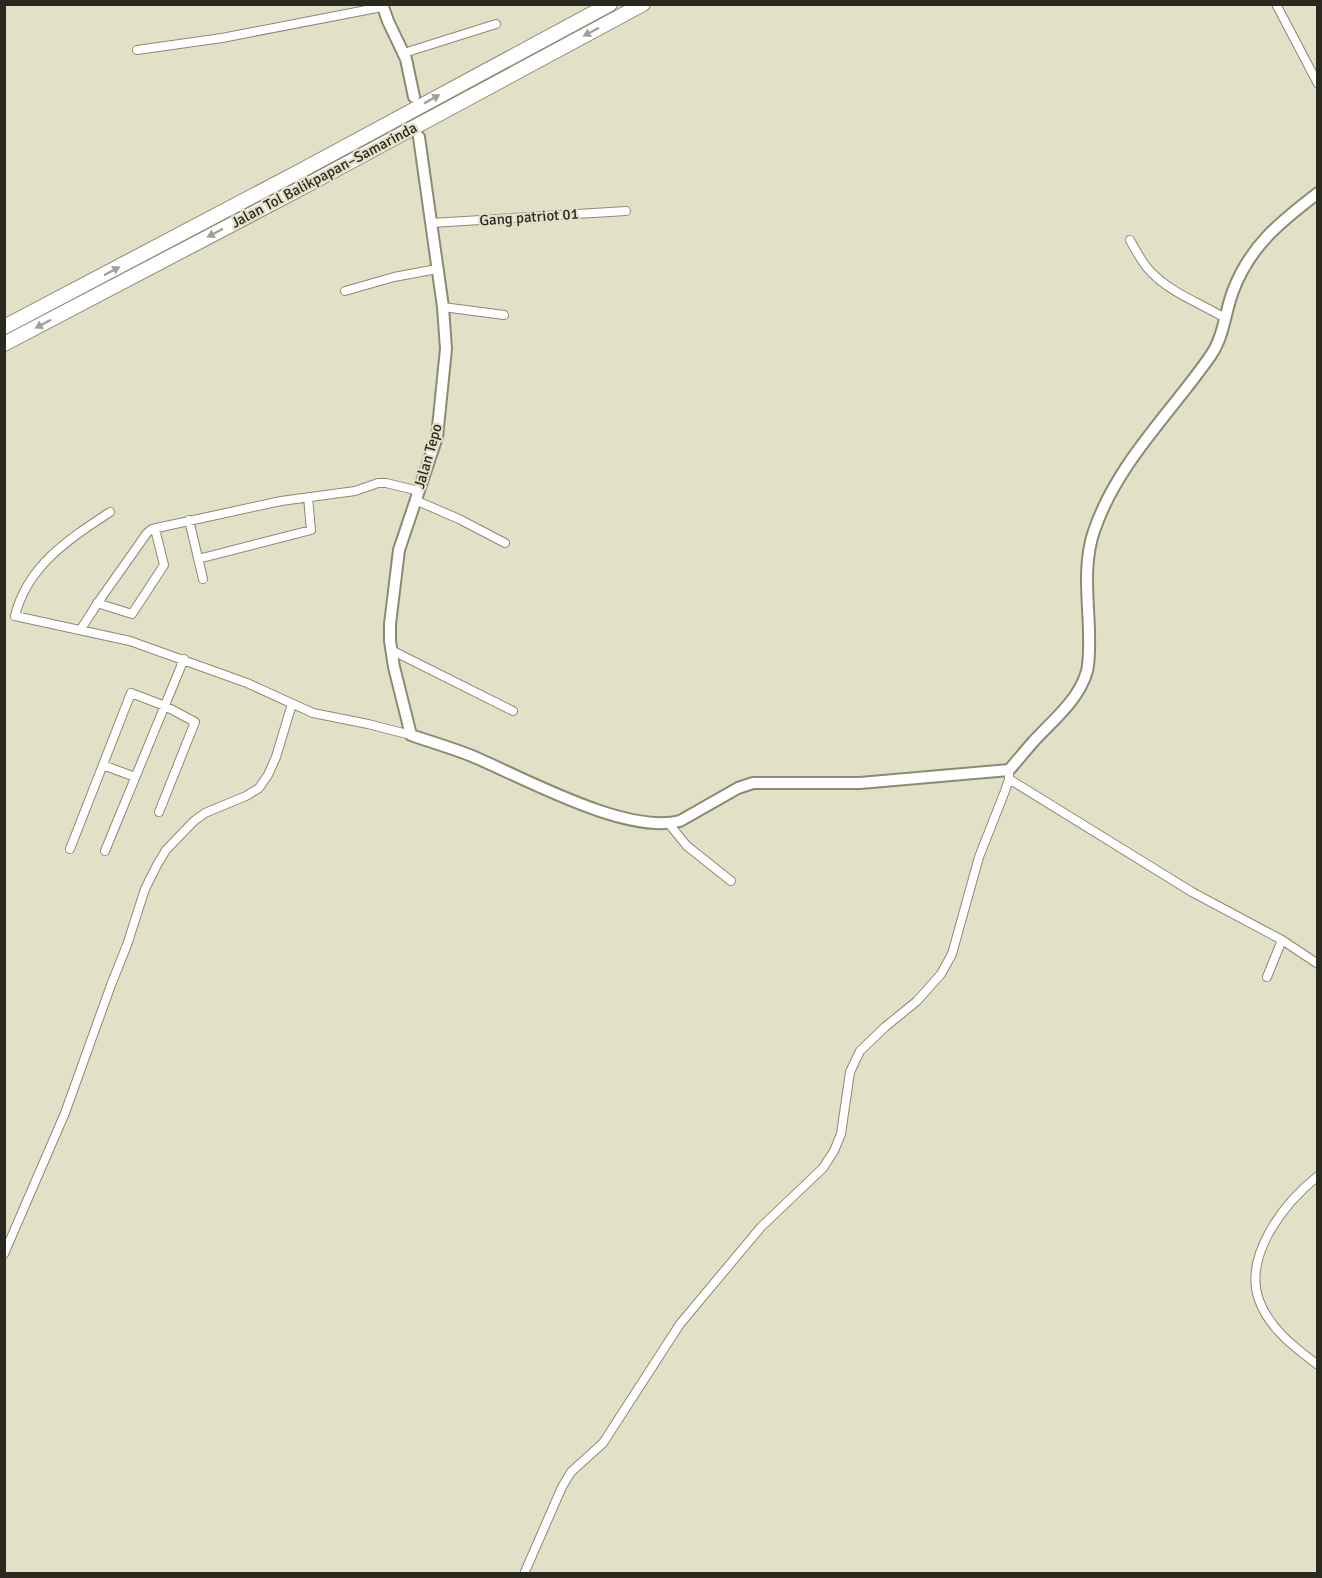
<svg xmlns="http://www.w3.org/2000/svg" width="1322" height="1578" font-family="Signika,sans-serif">
<style>
.lines{fill:none;stroke-linecap:round;stroke-linejoin:round}
.street-casing{stroke:#8c8a74;stroke-width:10}
.secondary-casing{stroke:#8c8a74;stroke-width:14}
.highway-casing{stroke:#8c8a74;stroke-width:16}
.street{stroke:#fff;stroke-width:8}
.secondary{stroke:#fff;stroke-width:10}
.highway{stroke:#fff;stroke-width:14}
.oneway{fill:#9f9f9b}
.labels{text-anchor:middle;dominant-baseline:central;stroke-width:4.5;stroke-linejoin:round;paint-order:stroke}
.street-label{font-size:15px;fill:#2a2920;stroke:#e3e0c8}
</style>
<rect width="100%" height="100%" fill="#e3e0c8"/>
<g class="lines">
<defs>
<path id="street" d="M1276,4L1318,84
M137,50L222,38L382,7
M404,53L496,24
M431,223L626,211
M1130,240C1136,251 1142,263 1151,272C1171,293 1200,303 1225,318
M345,291L394,277L437,269
M443,307L504,315
M415,500L459,519L505,543
M110,512C69,539 27,566 15,616L130,641L247,683L313,713L368,724L411,735
M189,520L203,579
M198,559L311,530L308,497
M97,603L132,614L164,565L155,529
M81,629L99,601L147,533L152,529L281,501L355,491L378,483H386L419,491
M391,650L513,711
M103,765L135,777
M1009,779L1192,892L1282,940L1318,964
M669,824L687,846L731,881
M70,849L131,693L165,706L195,722L159,812
M105,851L184,659
M1267,977L1282,940
M1318,1176C1285,1202 1243,1255 1259,1300C1269,1328 1294,1347 1318,1365
M4,1254L65,1113L111,985L127,945L145,889L157,865L166,850L194,821L205,813L246,796L259,788L268,775L276,757L292,704
M524,1574L562,1487L571,1472L603,1443L680,1324L761,1227L823,1168L834,1151L841,1134L850,1072L860,1051L885,1027L917,1001L941,974L952,954L979,857L1005,791L1009,779V770"/>
<path id="secondary" d="M382,4L388,21L406,59L414,97
M419,137L443,307L446,349L437,437L399,550L390,624V641L394,667L411,735C431,742 452,748 472,756C524,778 626,835 680,821L738,788L753,783H860L1009,770C1017,761 1025,751 1033,742C1053,720 1079,700 1087,671C1090,658 1089,643 1089,630C1088,597 1083,563 1094,531C1117,463 1171,413 1211,355C1224,336 1225,312 1233,291C1250,246 1280,222 1318,193"/>
<path id="highway" d="M4,327L304,169L610,4
M4,344L311,183L643,4"/>
</defs>
<!-- street casing -->
<use href="#street" class="street-casing"/>
<!-- secondary casing -->
<use href="#secondary" class="secondary-casing"/>
<!-- highway casing -->
<use href="#highway" class="highway-casing"/>
<!-- street -->
<use href="#street" class="street"/>
<!-- secondary -->
<use href="#secondary" class="secondary"/>
<!-- highway -->
<use href="#highway" class="highway"/>
</g>
<!-- one-way arrows -->
<defs><path id="oneway-solid" d="M-6-.8H1V-3.2L6.5 0L1 3.2V.8H-6Z" transform="scale(1.5)"/></defs>
<g class="oneway">
<use href="#oneway-solid" transform="translate(591 32) rotate(152)"/>
<use href="#oneway-solid" transform="translate(432 99) rotate(-29)"/>
<use href="#oneway-solid" transform="translate(215 233) rotate(152)"/>
<use href="#oneway-solid" transform="translate(112 271) rotate(-28)"/>
<use href="#oneway-solid" transform="translate(43 324) rotate(152)"/>
</g>
<g class="labels">
<!-- street labels -->
<g class="street-label">
<text transform="translate(324 175) rotate(-28)">Jalan Tol Balikpapan–Samarinda</text>
<text transform="translate(529 217) rotate(-4)">Gang patriot 01</text>
<text transform="translate(428 456) rotate(-74)">Jalan Tepo</text>
</g>
</g>
<!-- border -->
<rect width="1322" height="1578" fill="none" stroke="#2a2920" stroke-width="12"/>
</svg>
